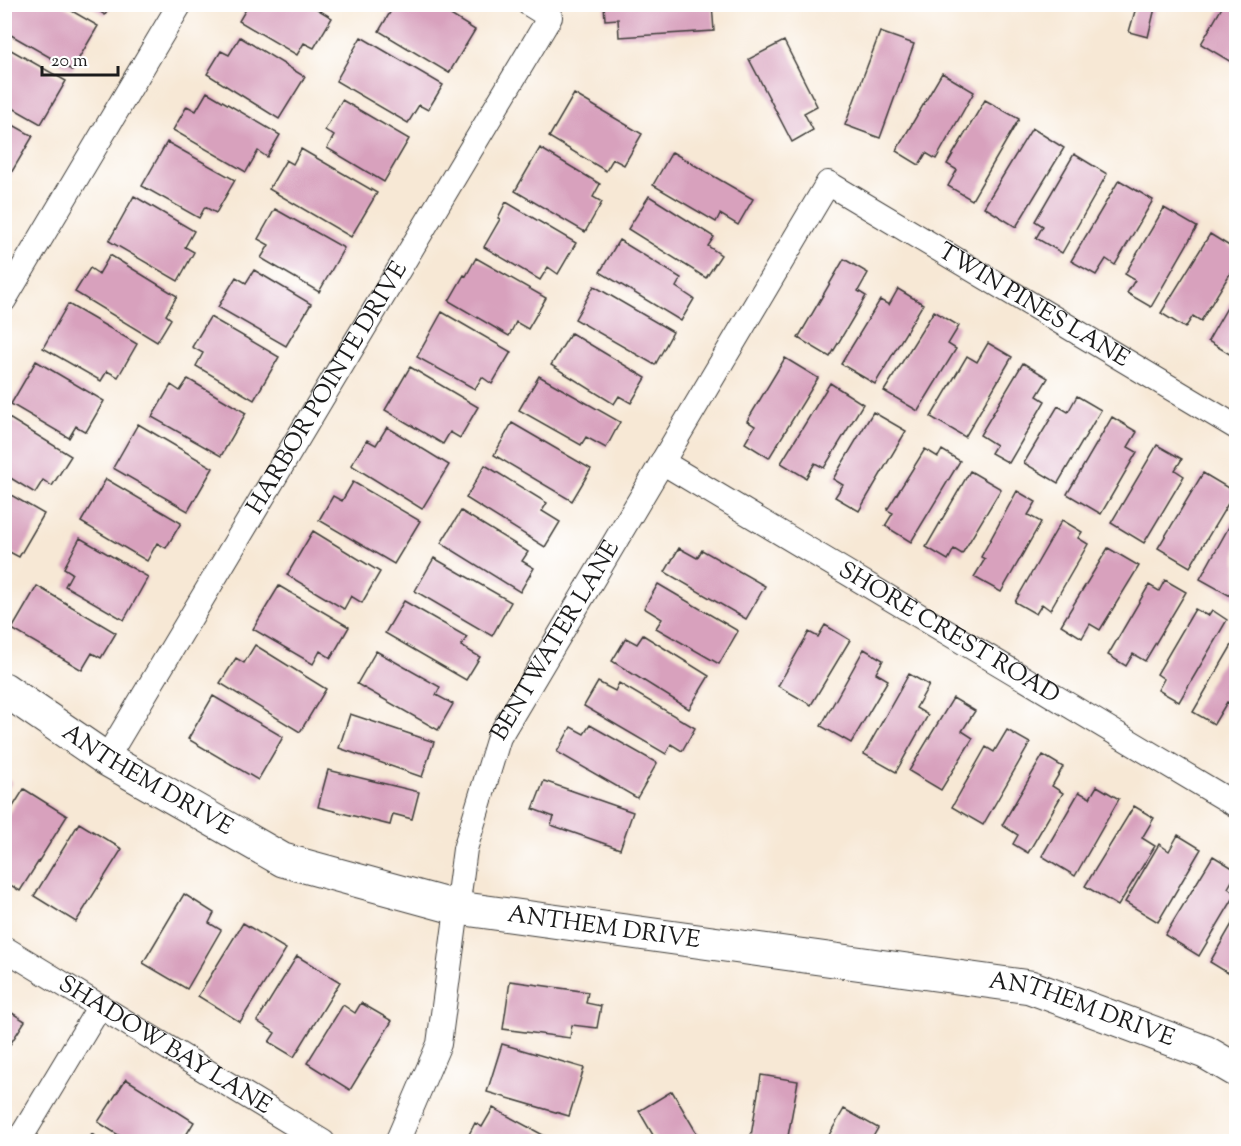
<svg xmlns="http://www.w3.org/2000/svg" width="1241" height="1146" font-family="'Sorts Mill Goudy',serif">
<style>
.building{fill:#d8a1bd}
.lines{fill:none;stroke-linecap:round;stroke-linejoin:round}
.street-casing{stroke:#3d3b38;stroke-width:26}
.secondary-casing{stroke:#3d3b38;stroke-width:35}
.street{stroke:#fff;stroke-width:24}
.secondary{stroke:#fff;stroke-width:33}
.labels{text-anchor:middle;dominant-baseline:central;stroke-width:5;stroke-linejoin:round;paint-order:stroke}
.street-label{font-size:24px;fill:#1c1c1c;stroke:#fff}
</style>
<rect width="100%" height="100%" fill="#fff"/>
<filter id="ink" filterUnits="userSpaceOnUse"><feTurbulence type="fractalNoise" baseFrequency=".0167" numOctaves="2"/><feDisplacementMap in="SourceGraphic" scale="12" xChannelSelector="R" yChannelSelector="G"/><feConvolveMatrix kernelMatrix="1 2 1 2 8 2 1 2 1" color-interpolation-filters="sRGB"/></filter>
<filter id="wash" filterUnits="userSpaceOnUse"><feTurbulence type="fractalNoise" baseFrequency=".008" numOctaves="4" result="noise"/><feDisplacementMap in="SourceGraphic" scale="24" xChannelSelector="R" yChannelSelector="G"/><feGaussianBlur stdDeviation="1.35" result="paint"/><feColorMatrix in="noise" values="0 0 0 0 0 0 0 0 0 0 0 0 0 0 0 0 0 1.4 0 .05"/><feComposite in="paint" operator="in"/></filter>
<g filter="url(#wash)">
<rect width="100%" height="100%" fill="#f7e8d5"/>
<g id="blocks">
<!-- building -->
<path class="building" d="M4,4H60L98,26L72,70L4,31Z
M88,4H112L105,15Z
M249,4H309L332,18L314,48L304,43L297,55L239,21Z
M395,4H433L475,30L449,73L379,31Z
M604,4H712L714,31L619,37L618,19L605,20Z
M1137,4H1156L1148,37L1129,32Z
M1224,4H1236V65L1201,44Z
M880,32L914,44L880,138L845,125Z
M240,37L305,77L279,119L207,74L221,51L229,55Z
M361,37L443,85L428,110L419,105L408,123L336,81Z
M784,41L817,106L804,113L813,130L792,142L749,59Z
M4,46L66,81L41,124L4,103Z
M942,73L974,92L936,159L926,153L919,165L896,151Z
M207,92L280,135L267,157L258,151L246,172L173,130L187,106L196,111Z
M574,94L642,134L624,165L613,159L606,171L549,137Z
M342,100L409,139L384,182L327,148L334,136L325,130Z
M985,100L1019,119L972,200L948,186L957,170L947,164Z
M4,120L33,136L7,180L4,178Z
M1032,128L1064,148L1016,227L984,207Z
M167,142L235,180L216,213L205,207L199,218L142,186Z
M540,148L600,184L593,197L602,202L585,232L515,191Z
M301,149L377,193L351,237L269,189L286,160L293,164Z
M672,152L753,199L738,225L720,214L716,222L653,185Z
M1074,154L1107,174L1062,253L1036,238L1043,226L1035,221Z
M1119,180L1153,200L1115,265L1106,259L1096,275L1071,261Z
M134,196L194,231L185,247L194,252L178,281L109,241Z
M649,196L714,237L708,246L721,255L706,278L628,229Z
M506,202L576,243L558,274L548,267L540,280L484,247L500,219L498,218Z
M1164,208L1197,227L1151,307L1127,293L1135,280L1125,274Z
M275,209L344,248L319,292L261,258L269,245L258,239Z
M1210,234L1236,250V264L1201,321L1193,316L1185,328L1161,313Z
M619,240L681,278L676,287L694,299L681,321L600,272Z
M110,255L177,296L166,315L171,319L157,342L75,292L90,268L99,274Z
M476,258L546,298L528,329L516,322L509,336L449,301L464,275L466,276Z
M844,259L868,273L858,291L866,296L830,357L798,338Z
M254,270L311,304L286,346L218,307L236,277L246,283Z
M594,286L673,332L655,365L575,319Z
M898,289L923,304L875,384L841,364L880,300L889,305Z
M1236,292V358L1208,341Z
M68,304L137,344L118,377L107,371L101,381L43,348Z
M934,311L959,326L948,344L956,349L918,411L884,391Z
M442,312L511,352L492,384L482,377L475,389L417,357Z
M210,317L279,357L254,400L196,366L203,353L192,347Z
M571,333L646,378L631,403L619,396L614,404L551,365Z
M988,343L1012,357L965,437L931,417L967,356L977,362Z
M785,358L818,378L769,458L745,443L755,426L747,421Z
M36,361L104,401L86,432L76,426L69,438L11,404Z
M1023,363L1048,378L1037,396L1045,401L1009,463L991,453L996,445L980,435Z
M410,367L478,407L460,438L450,432L443,444L385,410Z
M539,376L620,422L606,448L586,437L581,445L519,410Z
M188,379L246,413L221,456L152,417L171,385L180,391Z
M830,383L863,404L824,468L815,463L806,478L781,463Z
M1077,396L1101,410L1058,483L1024,463L1058,406L1068,412Z
M873,412L906,431L859,511L835,497L843,485L833,479Z
M4,415L71,456L52,486L43,480L35,493L4,474Z
M1112,417L1137,432L1128,447L1137,452L1101,514L1067,494Z
M512,423L591,469L572,501L494,455Z
M138,424L213,468L188,511L113,468Z
M387,427L449,465L422,509L351,465L367,440L376,445Z
M1157,445L1182,459L1175,470L1184,476L1144,543L1111,523Z
M925,449L938,457L942,450L960,461L911,542L885,526L893,513L887,510Z
M485,465L547,503L542,511L560,522L545,547L466,498Z
M970,471L1001,489L962,554L954,549L948,560L926,547Z
M1203,473L1235,492L1190,567L1158,548Z
M106,479L181,523L166,548L157,543L147,561L81,522Z
M353,482L420,521L394,564L319,520L333,496L342,501Z
M4,491L44,514L19,557L4,549Z
M1017,491L1036,502L1028,515L1041,522L1001,592L974,577L985,559L981,557Z
M461,511L528,552L522,561L534,568L520,592L441,543Z
M1235,516L1236,517V594L1234,598L1200,579Z
M1062,520L1082,532L1078,538L1088,544L1050,610L1042,604L1036,614L1015,602Z
M313,531L380,572L362,603L351,596L344,609L287,575Z
M80,538L148,577L124,620L65,586L72,573L64,568Z
M679,548L697,558L702,550L765,586L746,619L665,572Z
M1108,548L1139,566L1100,630L1090,624L1082,638L1061,625Z
M434,558L511,602L492,636L415,591Z
M1165,580L1186,592L1145,661L1133,654L1126,666L1108,655L1149,585L1159,591Z
M658,584L738,631L719,664L656,628L662,619L644,608Z
M37,586L116,633L101,658L92,653L82,670L12,629Z
M279,586L349,627L331,658L320,651L313,664L253,629Z
M404,601L467,637L461,646L480,657L466,680L385,633Z
M1195,609L1208,616L1212,610L1227,620L1179,702L1158,690L1164,679L1157,674Z
M825,625L850,640L811,705L778,686L809,632L818,637Z
M643,635L709,676L689,709L612,661L626,638L637,644Z
M1236,638V706L1227,702L1214,724L1193,712Z
M255,645L326,689L300,732L220,683L236,658L244,663Z
M864,649L883,660L876,673L888,680L851,743L821,726Z
M376,651L440,687L436,695L453,704L438,730L357,684Z
M909,674L929,685L916,708L928,715L896,772L864,754Z
M598,682L615,691L619,683L695,728L682,751L671,744L666,754L584,706Z
M213,696L283,737L258,780L188,739Z
M953,698L975,711L962,731L973,738L941,790L909,771Z
M350,714L434,742L422,777L339,748Z
M590,725L657,763L637,798L557,752L571,727L584,734Z
M1007,730L1030,743L983,825L952,807L986,747L994,752Z
M1043,755L1063,767L1052,786L1063,793L1028,853L1013,844L1018,835L1002,825Z
M328,770L419,792L412,819L393,814L390,825L318,807Z
M4,778L12,782L4,796Z
M544,781L633,812L620,849L551,825L554,817L533,809Z
M1097,786L1119,799L1075,876L1042,856L1079,792L1090,798Z
M24,789L67,816L20,891L4,881V821Z
M1134,806L1154,818L1142,838L1155,846L1118,906L1085,886Z
M79,823L122,849L76,922L34,896Z
M1178,835L1201,849L1158,922L1125,902L1159,844L1169,851Z
M1213,856L1236,870V874L1228,888L1236,894L1199,956L1165,935Z
M184,894L214,913L209,923L221,930L187,989L143,963Z
M1236,917V978L1210,962Z
M243,923L286,949L240,1022L198,996Z
M297,956L340,982L294,1057L269,1042L275,1033L257,1021Z
M510,981L588,992L586,1003L601,1006L597,1028L572,1025L570,1038L503,1029Z
M361,1003L392,1021L350,1090L307,1063L343,1005L355,1013Z
M4,1008L25,1021L4,1054Z
M502,1044L584,1068L569,1116L487,1092Z
M761,1075L798,1081L787,1142H750Z
M126,1079L194,1122L182,1142H129L98,1122Z
M672,1091L702,1142H657L639,1111Z
M493,1108L556,1142H465L475,1123L482,1127Z
M844,1109L878,1128L870,1142H825Z
M92,1134L103,1142H87Z"/>
</g>
</g>
<g filter="url(#ink)">
<use href="#blocks" fill-opacity="0" stroke="#3d3b38" stroke-width="1.5"/>
<g class="lines">
<defs>
<g id="street">
<path d="M4,300L180,4"/>
<path id="s1" d="M662,462L1236,805"/>
<path id="s2" d="M106,759L550,17L529,4"/>
<path id="s3" d="M4,948L323,1142"/>
<path d="M18,1142L100,1006"/>
<path id="s4" d="M397,1142L439,1044L465,849L499,737L828,183L1236,427"/>
</g>
<g id="secondary">
<path id="s5" d="M4,689L106,759L283,860L458,908L1030,987L1205,1052L1236,1070"/>
</g>
</defs>
<!-- street casing -->
<use href="#street" class="street-casing"/>
<!-- secondary casing -->
<use href="#secondary" class="secondary-casing"/>
<!-- street -->
<use href="#street" class="street"/>
<!-- secondary -->
<use href="#secondary" class="secondary"/>
</g>
</g>
<g class="labels">
<!-- street labels -->
<g class="street-label">
<text stroke="none"><textPath href="#s4" startOffset="1304">TWIN PINES LANE</textPath></text>
<text stroke="none"><textPath href="#s2" startOffset="432">HARBOR POINTE DRIVE</textPath></text>
<text stroke="none"><textPath href="#s1" startOffset="334">SHORE CREST ROAD</textPath></text>
<text stroke="none"><textPath href="#s4" startOffset="532">BENTWATER LANE</textPath></text>
<text stroke="none"><textPath href="#s5" startOffset="170">ANTHEM DRIVE</textPath></text>
<text stroke="none"><textPath href="#s5" startOffset="656">ANTHEM DRIVE</textPath></text>
<text stroke="none"><textPath href="#s5" startOffset="1142">ANTHEM DRIVE</textPath></text>
<text stroke="none"><textPath href="#s3" startOffset="188">SHADOW BAY LANE</textPath></text>
</g>
</g>
<!-- margin -->
<rect width="1241" height="1146" fill="none" stroke="#fff" stroke-width="24"/>
<!-- scale -->
<path d="M42 66v9h76v-9" fill="none" stroke="#1c1c1c" stroke-width="3"/>
<text x="51" y="66" font-size="18" fill="#1c1c1c" stroke="#ffffff" stroke-width="4.5" paint-order="stroke">20 m</text>
</svg>
